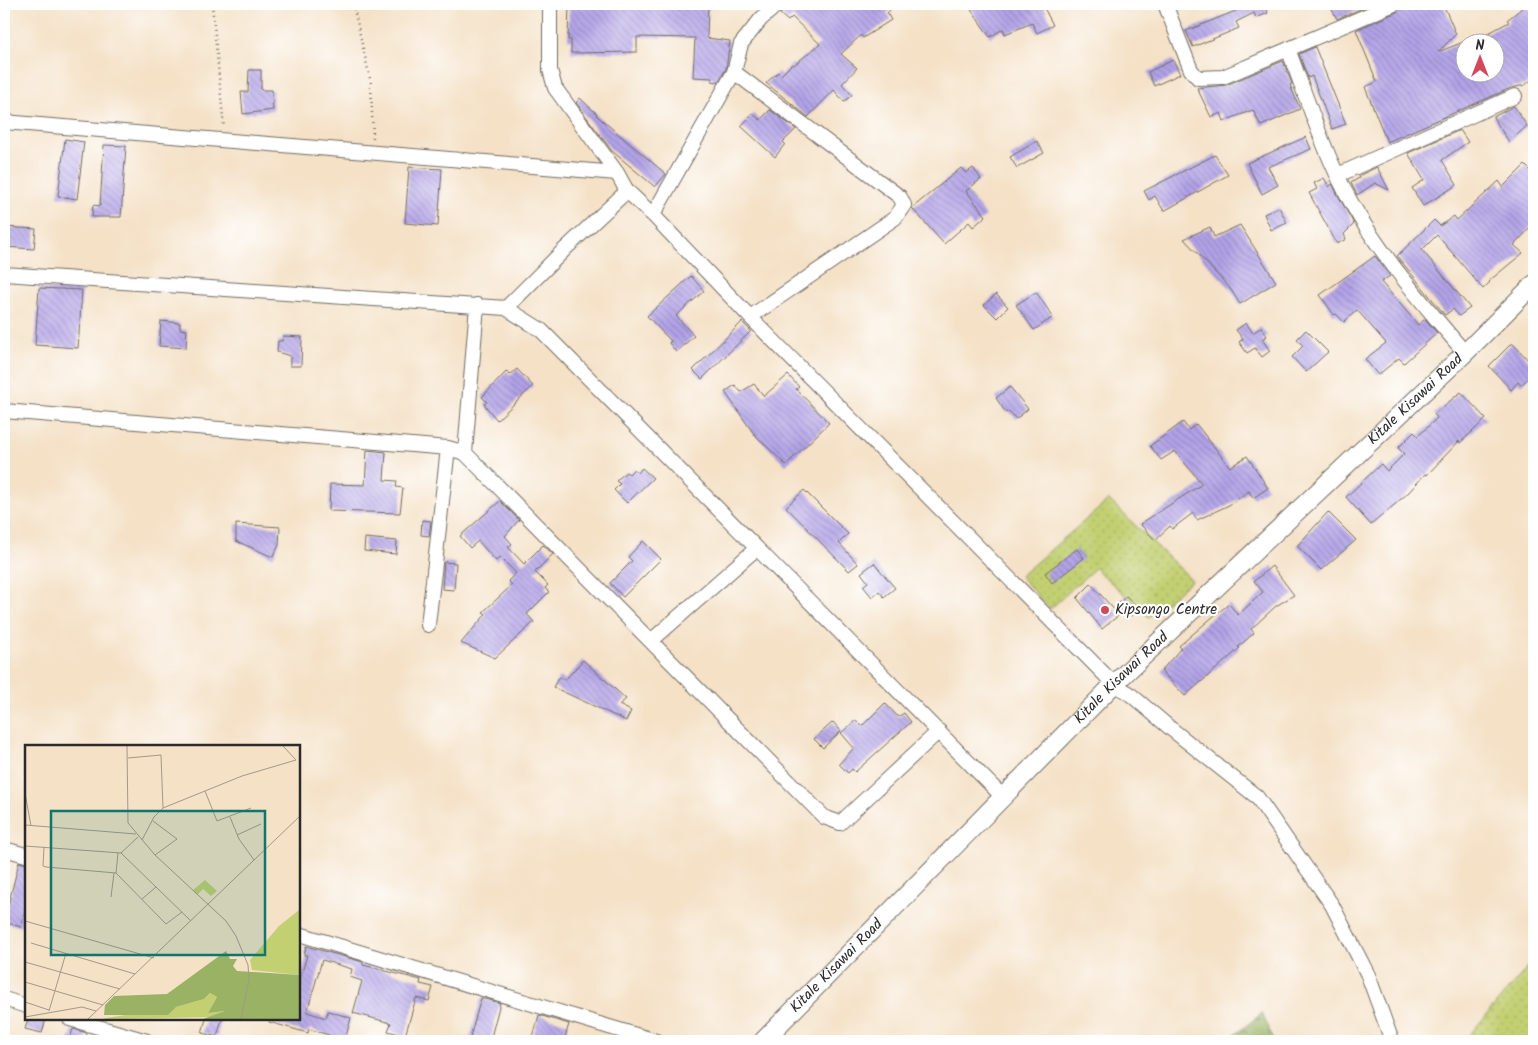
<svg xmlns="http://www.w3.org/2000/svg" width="1538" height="1045" font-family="Kalam,sans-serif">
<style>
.grass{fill:url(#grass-dots);stroke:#767e4e}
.forest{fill:url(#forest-firs);stroke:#626e48}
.building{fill:url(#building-back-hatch)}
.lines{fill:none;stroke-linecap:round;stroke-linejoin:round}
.minor-casing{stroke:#716b61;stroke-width:16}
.tertiary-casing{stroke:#716b61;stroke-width:20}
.path{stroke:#716b61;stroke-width:2.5;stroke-dasharray:1 4;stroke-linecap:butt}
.minor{stroke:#fff;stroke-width:14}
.tertiary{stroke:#fff;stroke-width:18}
.poi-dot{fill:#d1495b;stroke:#fff;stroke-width:2}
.labels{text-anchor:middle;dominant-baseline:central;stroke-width:4.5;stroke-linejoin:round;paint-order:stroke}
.street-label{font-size:15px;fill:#2b2b2b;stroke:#fff}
.poi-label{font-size:15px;fill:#2b2b2b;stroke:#fff;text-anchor:start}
.inset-road{fill:none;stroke:#a49888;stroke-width:1}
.view{fill:#0f766e;fill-opacity:0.15;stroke:#0f766e;stroke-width:2.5}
.inset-edge{fill:none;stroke:#2b2b2b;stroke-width:2.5}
</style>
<defs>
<pattern id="grass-dots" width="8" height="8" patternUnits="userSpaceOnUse" patternTransform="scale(1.25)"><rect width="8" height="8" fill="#c2d072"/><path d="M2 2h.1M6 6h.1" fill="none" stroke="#a7b363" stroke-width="1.8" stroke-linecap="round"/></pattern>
<pattern id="forest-firs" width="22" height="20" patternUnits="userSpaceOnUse" patternTransform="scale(1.25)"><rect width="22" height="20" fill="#99b264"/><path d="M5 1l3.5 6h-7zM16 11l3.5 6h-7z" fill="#7d9153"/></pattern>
<pattern id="building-back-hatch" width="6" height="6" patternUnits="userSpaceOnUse" patternTransform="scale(1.25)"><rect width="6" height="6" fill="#b2a3e8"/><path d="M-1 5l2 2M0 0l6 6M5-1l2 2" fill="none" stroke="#9185bc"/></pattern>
</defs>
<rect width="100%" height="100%" fill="#fff"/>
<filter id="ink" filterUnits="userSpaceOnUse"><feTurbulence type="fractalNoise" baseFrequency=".02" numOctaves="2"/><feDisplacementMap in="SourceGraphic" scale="10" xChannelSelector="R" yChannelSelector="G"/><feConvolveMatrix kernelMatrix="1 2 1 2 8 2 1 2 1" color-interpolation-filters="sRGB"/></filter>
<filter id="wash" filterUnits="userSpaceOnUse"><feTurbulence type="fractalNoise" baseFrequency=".0096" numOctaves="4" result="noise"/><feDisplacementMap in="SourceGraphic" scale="20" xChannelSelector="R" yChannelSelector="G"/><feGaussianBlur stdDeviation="1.12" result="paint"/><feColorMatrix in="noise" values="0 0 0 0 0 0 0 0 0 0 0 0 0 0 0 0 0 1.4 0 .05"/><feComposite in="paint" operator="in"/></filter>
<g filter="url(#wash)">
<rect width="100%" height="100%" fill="#f4e1c6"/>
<!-- grass -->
<path class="grass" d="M1109,500L1192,580L1149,617L1095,568L1050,609L1020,576Z
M1534,960V1041H1464Z"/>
<!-- forest -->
<path class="forest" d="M1262,1013L1274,1041H1227Z"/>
<g id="blocks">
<!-- building -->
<path class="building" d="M569,4H620V6L708,4L707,38L730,41L726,69L718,82L712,81V78L693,77L695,38L637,37V52L571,53V40H568Z
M787,4H850L856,10L863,4H896L887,13L891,20L863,38L861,35L841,54L857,68L842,84L852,95L844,102L834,90L808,117L766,83L778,72L781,75L792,64L794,65L820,44L792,17L788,21L780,14Z
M967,4H1042L1053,25L1037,33L1032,23L1005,34L1003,29L990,37Z
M1241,4H1273L1266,7L1268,13L1256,18L1254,13L1236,22L1239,28L1193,47L1186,31L1243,8Z
M1329,4H1372L1337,19Z
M1403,4H1443L1456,34L1438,52L1466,41V72H1496V42H1472L1509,22L1507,20L1526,5L1534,15V78L1525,85L1511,88L1387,142L1365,87L1377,82L1356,30L1397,12Z
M1315,47L1346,124L1332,129L1312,76L1308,78L1299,54Z
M1173,60L1180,74L1154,86L1148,72Z
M1283,61L1292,84L1290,85L1300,109L1261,126L1253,110L1224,121L1221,113L1211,117L1197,88L1226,85Z
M249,70H261V90H272L273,110L243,114L241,92H248Z
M580,98L597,114L596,115L666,174L655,187L612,151L576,103Z
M1514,106L1527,126L1509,142L1493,117Z
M770,110L796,129L783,142L785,144L775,157L741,126L753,114L760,120Z
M1460,130L1468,142L1442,160L1457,185L1423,206L1412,188L1424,180L1408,153Z
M1306,137L1311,149L1268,167L1278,185L1262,194L1247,163Z
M65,139L84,142L77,199L58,196Z
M1037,141L1044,153L1017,168L1010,157Z
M104,145L126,146L121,217H92L93,205L100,206Z
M1215,155L1228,175L1164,211L1155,196L1149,200L1144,191Z
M1525,165L1534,174V224L1514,245L1523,253L1489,281L1490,282L1483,289L1437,235L1422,250L1470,308L1459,316L1453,309L1445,315L1397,256L1434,220L1440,226L1454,216L1457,220L1499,181L1503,187Z
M409,167L442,169L438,226L405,223Z
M1377,167L1389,190L1375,183L1357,195L1351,183L1359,178L1358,176Z
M961,168L966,173L973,168L981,179L966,191L986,216L973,227L969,222L944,244L912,208Z
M1324,178L1329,187L1332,184L1354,224L1344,234L1346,239L1337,244L1309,193L1317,189L1314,183Z
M1279,207L1287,223L1271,230L1264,214Z
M1240,225L1276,282L1240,304L1229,287L1184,239L1210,227L1214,237Z
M4,227L36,229L34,249L4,247Z
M1375,256L1390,276L1381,282L1418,325L1425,319L1437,333L1404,363L1399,358L1378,375L1365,359L1386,343L1357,310L1344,322L1336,314L1334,315L1320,295Z
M691,276L704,291L676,316L694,336L676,352L669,343L671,341L647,316Z
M39,288L82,290L78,348L35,345Z
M1036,292L1053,317L1034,330L1016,305Z
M996,294L1008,307L997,318L984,305Z
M161,321L180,323V329L187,330L186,348L159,346Z
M742,322L751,331L702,379L693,370Z
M1246,323L1253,333L1261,327L1267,336L1262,339L1270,351L1262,357L1255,348L1247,353L1239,342L1243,339L1236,330Z
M1306,330L1328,352L1306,372L1292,357L1303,346L1297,339Z
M283,336L302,337L301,366H290V356L277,352L278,341H282Z
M1512,343L1534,366V373L1521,385L1518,382L1511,390L1489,366Z
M517,369L533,386L497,420L487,408L484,404L487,402L482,397L507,371L510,375Z
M788,375L799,387L796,389L829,423L786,465L754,434L725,392L735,385L741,392L754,384L764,396Z
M1010,387L1028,409L1016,419L1009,411L1006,413L996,398Z
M1461,392L1486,419L1460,443L1459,441L1427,475L1425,474L1408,493L1371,525L1346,497L1381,464L1387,471L1404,454L1398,448L1414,432L1418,436L1437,418L1434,414Z
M1183,422L1189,430L1196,424L1230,467L1247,456L1268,488L1253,498L1249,491L1229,505L1197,520L1193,513L1172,529L1170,526L1155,540L1140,524L1202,484L1175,451L1161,460L1150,446Z
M367,450L386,452L384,480L397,481L396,487L403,488L400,513L329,511L330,484L365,485Z
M642,468L653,478L627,503L614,490L620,484L616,481L626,472L629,474L634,469L638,473Z
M804,490L848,534L839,543L858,564L849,571L786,507Z
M500,501L519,520L505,536L512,544L508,547L524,564L543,545L553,554L535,572L548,585L545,588L549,592L527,614L534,622L495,658L461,643L486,614L483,612L512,585L508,581L516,573L500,557L496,561L478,541L470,548L460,536Z
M1328,512L1356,540L1321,570L1297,546Z
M422,520L431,521L429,536L421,535Z
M236,524L280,527L279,545L273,557L236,541Z
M365,538L397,541L396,554L364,551Z
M643,541L661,559L623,597L610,583L632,561L628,557Z
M1077,549L1084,558L1052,583L1045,573Z
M444,562L456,563L454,590L442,589Z
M874,563L895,588L884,597L879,591L872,597L863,586L868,582L861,573Z
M1272,566L1294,595L1276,606L1251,629L1254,633L1238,647L1240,648L1185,696L1161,671L1181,648L1179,646L1215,615L1229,604L1238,615L1263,592L1254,581Z
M1091,584L1119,615L1102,629L1077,598Z
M1126,596L1139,608L1131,616L1118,604Z
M583,660L626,699L619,705L631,711L626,721L553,687L559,677L565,680Z
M885,703L898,717L904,713L911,722L855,772L852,769L848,773L839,764L854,748L841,733L856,720L862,726Z
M833,722L841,731L823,748L814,739Z
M19,862L26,864V908L21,927L4,922Z
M306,946L363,962V965L421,980L420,984L433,987L429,1001L416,998L405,1036L388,1031L391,1023L353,1013L362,981L350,977L352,969L322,960L307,1012L326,1018L328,1011L351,1018L345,1040L309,1029L308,1033L269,1022V1019H299V983L307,955H304Z
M481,998L500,1003L490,1041H469Z
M539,1015L569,1024L564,1041H532Z
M28,1019H46L42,1033L25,1029Z
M206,1019H222L217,1037L202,1033Z
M73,1029L87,1033L85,1041H69Z"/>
</g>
</g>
<g filter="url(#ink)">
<use href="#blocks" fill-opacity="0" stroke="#716b61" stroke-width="1"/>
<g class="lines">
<defs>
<path id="minor" d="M550,4V70L555,88L617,173L627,191L653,215L750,317L1114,684L1130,694L1170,728L1257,797L1332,905L1368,975L1392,1041
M1165,4L1191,70L1198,78L1223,77L1394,4
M1288,49C1308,101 1325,156 1352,204C1383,259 1425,305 1465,353
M734,72L900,197L904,205L895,218L750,317
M4,122L617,173
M1338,175L1515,96
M653,215L734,72L741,44L761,19L778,4
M4,274L506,308L541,330L1004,798
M506,308L565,249L627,191
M4,411L448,448L465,453L824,817L840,823L939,731
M465,453L477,305
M428,625L448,448
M651,641L757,548
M4,849L26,855
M299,934L656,1041
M4,999L26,1006
M70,1019L147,1041"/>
<g id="tertiary">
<path id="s1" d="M763,1041L1114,684L1465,353L1534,284"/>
</g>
</defs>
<!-- minor casing -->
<use href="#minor" class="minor-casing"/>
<!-- tertiary casing -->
<use href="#tertiary" class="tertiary-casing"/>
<!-- path -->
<path class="path" d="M212,4L224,128
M353,4L371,83L373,141"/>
<!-- minor -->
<use href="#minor" class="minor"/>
<!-- tertiary -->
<use href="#tertiary" class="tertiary"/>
</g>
</g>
<!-- markers -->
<circle class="poi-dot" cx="1105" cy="610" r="5"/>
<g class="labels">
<!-- street labels -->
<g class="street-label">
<text stroke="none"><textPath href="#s1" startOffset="915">Kitale Kisawai Road</textPath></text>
<text stroke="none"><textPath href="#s1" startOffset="510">Kitale Kisawai Road</textPath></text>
<text stroke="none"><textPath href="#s1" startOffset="105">Kitale Kisawai Road</textPath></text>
</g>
<!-- poi labels -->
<g class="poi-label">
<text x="1115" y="610">Kipsongo Centre</text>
</g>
</g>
<!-- overview -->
<g transform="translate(25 745)">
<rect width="275" height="275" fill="#f4e1c6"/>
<path d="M180,135L192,146L186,151L178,144L172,150L168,145ZM274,165L275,230L227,225L225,215L254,181ZM185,248L192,252L183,268L201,266L193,272L75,274L151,262L179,254Z" fill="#c2d072"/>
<path d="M201,206L205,214H212L208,221L212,226L275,230V274H178L200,266L183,268L192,252L185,248L179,254L151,262L143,270H79L80,260L89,251L142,249Z" fill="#99b264"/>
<path class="inset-road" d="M102,1L103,78L130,110L201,176L211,191L223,220L224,235L216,274M103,13L136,10L138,63M180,46L192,76L226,63M0,48L6,81M205,72L214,94L229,115M128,76L152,94L130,110M0,80L111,89M212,90L236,79M117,95L129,72L138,63L217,31L271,15L258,1M0,101L96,108L166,176M19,103L18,121L21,122L91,128L141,179L157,167M96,108L113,92M91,128L93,108M86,152L89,128M117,154L131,142M0,176L129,213M6,198L110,229M0,217L95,244M0,237L78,260M0,257L24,265M24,266L41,208M0,272L57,262L71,266M63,274L275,71"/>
<path class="view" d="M26,66H240V210H26Z"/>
<rect width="275" height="275" class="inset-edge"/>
</g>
<!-- margin -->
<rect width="1538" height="1045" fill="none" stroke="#fff" stroke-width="20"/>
<!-- north arrow -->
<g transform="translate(1480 58)"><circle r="24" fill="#ffffff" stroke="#aaaaaa"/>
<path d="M0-4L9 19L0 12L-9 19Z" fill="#d1495b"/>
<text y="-8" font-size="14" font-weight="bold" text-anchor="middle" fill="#2b2b2b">N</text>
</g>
</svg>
